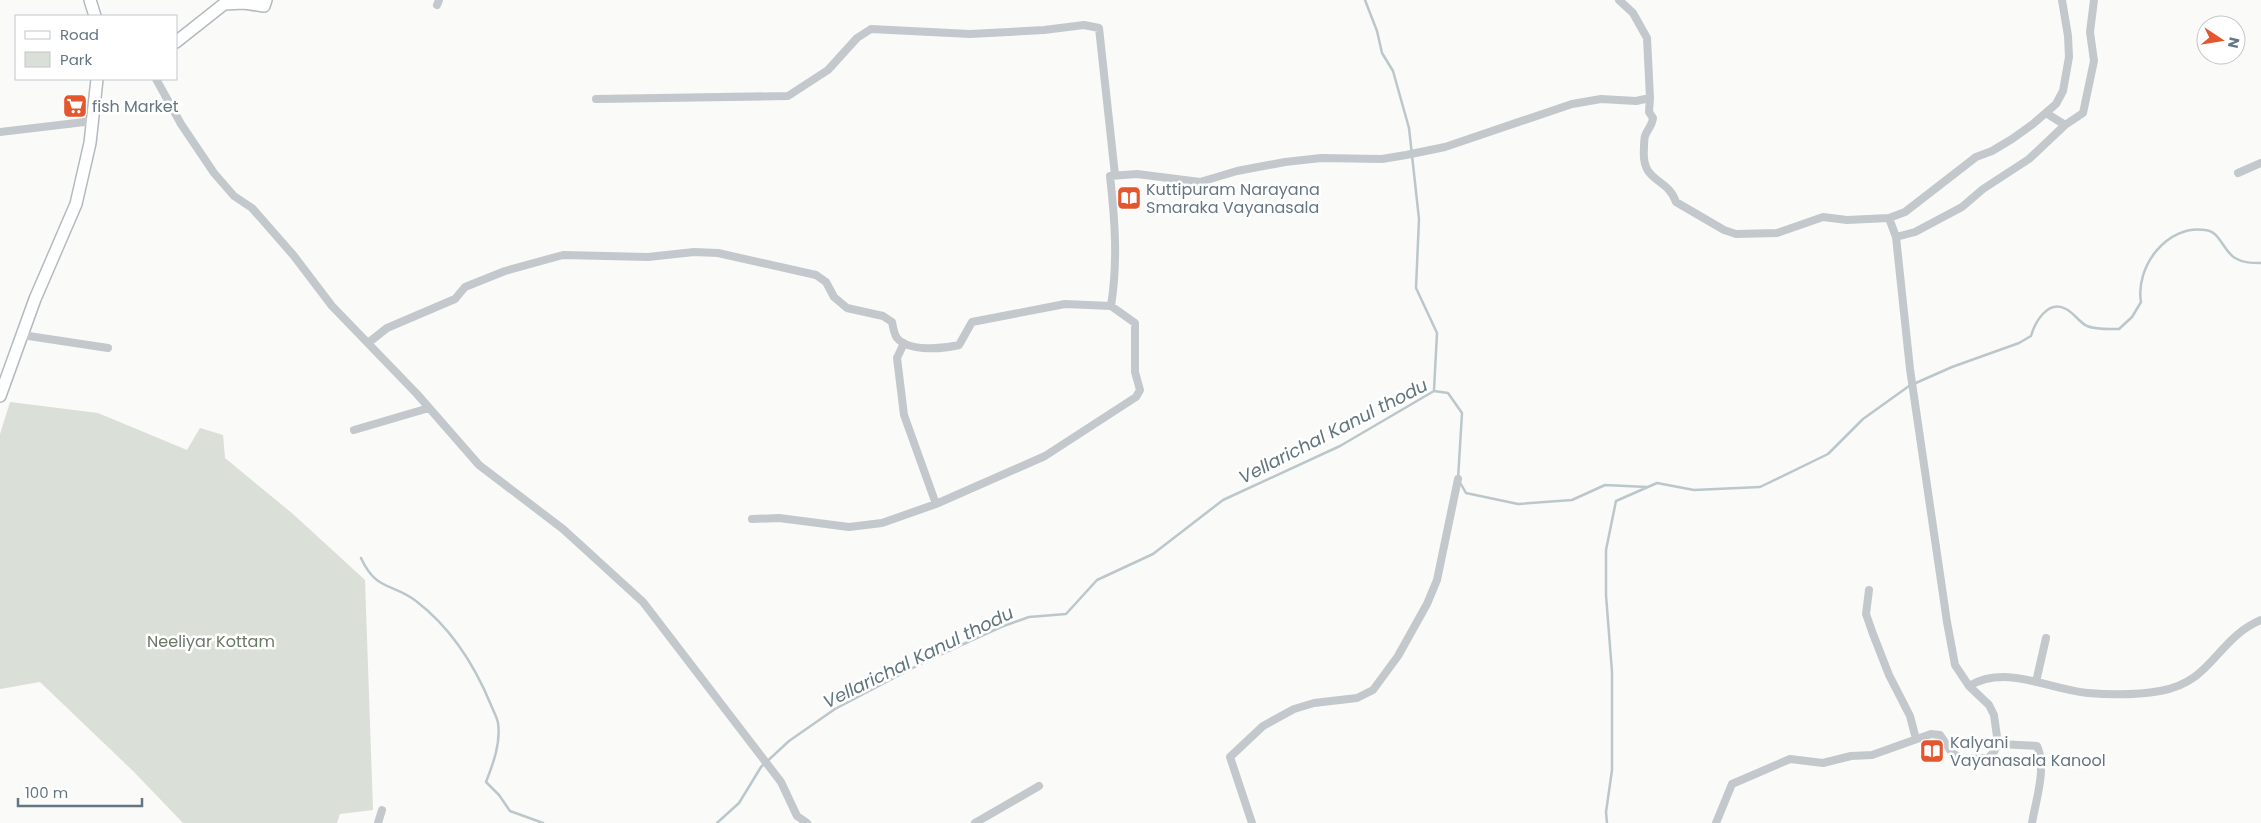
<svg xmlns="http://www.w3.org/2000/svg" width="2261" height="823" font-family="Poppins,sans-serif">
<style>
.green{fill:#dadfd7}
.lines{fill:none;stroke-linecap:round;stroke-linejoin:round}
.stream{stroke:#bbc7cb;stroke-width:2.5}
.secondary-casing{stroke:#b3babf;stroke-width:14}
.street{stroke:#c3c8cc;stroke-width:8}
.secondary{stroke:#fff;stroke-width:11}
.labels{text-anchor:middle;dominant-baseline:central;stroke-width:5;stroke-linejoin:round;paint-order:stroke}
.poi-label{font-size:16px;fill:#657683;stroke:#fff;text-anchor:start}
.park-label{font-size:16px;fill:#687a64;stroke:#fff}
.water-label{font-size:18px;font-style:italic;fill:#60757c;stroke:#fff}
</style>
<rect width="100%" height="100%" fill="#fafaf8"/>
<!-- green -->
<path class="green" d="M10,402L98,413L187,450L200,428L223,435L225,458L293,514L365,580L373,810L340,814L337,823H183L133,771L40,682L0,689V434Z"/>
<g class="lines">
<!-- stream -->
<path class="stream" d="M1365,0L1377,31L1382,53L1393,71L1409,128L1419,219L1416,288L1437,333L1434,390
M361,558C376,591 392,583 416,601C450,627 475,666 491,705C493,710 497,717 498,723C501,743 493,764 486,782L499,795L510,811L543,823
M717,823L739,803L761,767L789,741L835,709L926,661L1001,627L1029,617L1066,614L1097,580L1153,554L1223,500L1340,446L1434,391L1448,393L1462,413L1458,479L1466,493L1518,504L1572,500L1605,485L1647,487
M1607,823L1606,812L1612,770V672L1606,595V550L1616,501L1657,483L1694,490L1760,487L1828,454L1863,419L1909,386L1952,367L2019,343L2031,336C2035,322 2048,299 2066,309C2074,313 2079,322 2087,326C2097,330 2108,329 2119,329L2132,317L2141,302C2135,267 2167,224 2205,230C2220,231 2223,251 2235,258C2243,263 2252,263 2261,263"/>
<defs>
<path id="secondary" d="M90,0L95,16
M176,42L224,4L244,3L264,6L266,0
M0,396L35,299L76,204L90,143L97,79"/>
</defs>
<!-- secondary casing -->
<use href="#secondary" class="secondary-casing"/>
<!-- street -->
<path class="street" d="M437,5L439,0
M156,79L181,124L214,173L234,196L252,208L294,256L332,306L417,394L479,465L563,529L643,602L781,782L797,816L807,823
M1650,98L1649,112L1653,118C1652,126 1647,130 1645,136C1644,140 1644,145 1644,148C1641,184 1667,176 1676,202L1724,230L1736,234L1777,233L1823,217L1847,220L1889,218L1896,237L1910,369L1947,622L1955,665L1969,686
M596,99L788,96L828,70L857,38L871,29L970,34L1044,30L1084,25L1099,28L1115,175
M2046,113L2065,125
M0,132L93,121
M2238,173L2261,163
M1889,218L1905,212L1976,157L1992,151L2012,139L2033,124L2056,104L2063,91L2069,57L2068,36L2062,0
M1896,237L1915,232L1962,207L1983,189L2029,159L2065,125L2083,113L2094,61L2090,32L2094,0
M22,335L108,348
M368,343L387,328L455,299L465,287L505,271L563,255L648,257L694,252L718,253L816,275L826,282L834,297L847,308L883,316L892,322C893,327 894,334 897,338C909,352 943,349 959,345L972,322L1065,304L1111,306C1118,262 1115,220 1110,176L1137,174L1200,182L1237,171L1285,162L1321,158L1382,159L1406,155L1445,147L1572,104L1601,99L1636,101L1650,98L1647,38L1633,13L1619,0
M904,343L897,358L904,415L936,504
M354,430L429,408
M752,519L779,518L849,527L882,523L936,504L1045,456L1136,397L1140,390L1135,372V323L1111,306
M1869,590L1866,614L1873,634L1889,675L1910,716L1916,739
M2036,682L2046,638
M378,823L382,810
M975,823L1039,786
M1252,823L1230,757L1263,726L1294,709L1314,703L1357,698L1373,690L1398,656L1427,604L1437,580L1458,479
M1716,823L1732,784L1790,759L1823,763L1851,756L1872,755L1931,734L1940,735L1952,753L1963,759L1988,758L1994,752L1998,744
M2032,823C2036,799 2047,768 2037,746L1998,744L1994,715L1989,705L1969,686C2006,664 2048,689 2088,693C2111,695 2137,695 2160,691C2213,682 2216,639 2261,620"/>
<!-- secondary -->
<use href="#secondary" class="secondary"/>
</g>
<!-- icons -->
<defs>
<symbol id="supermarket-square" viewBox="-11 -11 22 22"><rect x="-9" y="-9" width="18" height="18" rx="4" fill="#e4572e" stroke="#fff"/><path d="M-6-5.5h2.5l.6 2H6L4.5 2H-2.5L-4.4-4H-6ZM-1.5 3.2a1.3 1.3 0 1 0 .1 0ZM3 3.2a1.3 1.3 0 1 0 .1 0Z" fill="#fff"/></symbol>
<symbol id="library-square" viewBox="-11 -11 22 22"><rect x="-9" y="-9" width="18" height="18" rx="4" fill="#e4572e" stroke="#fff"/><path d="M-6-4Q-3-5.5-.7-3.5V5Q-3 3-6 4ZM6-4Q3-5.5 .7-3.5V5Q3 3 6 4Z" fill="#fff"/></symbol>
</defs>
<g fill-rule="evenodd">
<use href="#supermarket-square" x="61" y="92" width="28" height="28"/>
<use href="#library-square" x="1115" y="184" width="28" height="28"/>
<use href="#library-square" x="1918" y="737" width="28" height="28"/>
</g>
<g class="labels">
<!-- poi labels -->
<g class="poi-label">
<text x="92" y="106">fish Market</text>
<text x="1146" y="189">Kuttipuram Narayana<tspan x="1146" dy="18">Smaraka Vayanasala</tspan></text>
<text x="1950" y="742">Kalyani<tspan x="1950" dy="18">Vayanasala Kanool</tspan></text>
</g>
<!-- park labels -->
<g class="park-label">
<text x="211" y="641">Neeliyar Kottam</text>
</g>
<!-- water labels -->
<g class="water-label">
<text transform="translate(1333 431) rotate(-27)">Vellarichal Kanul thodu</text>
<text transform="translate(918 657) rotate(-26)">Vellarichal Kanul thodu</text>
</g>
</g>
<!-- legend -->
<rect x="15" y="15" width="162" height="65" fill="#ffffff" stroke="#c1c8cd"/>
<rect x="25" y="31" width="25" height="8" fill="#ffffff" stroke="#c1c8cd"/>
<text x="60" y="40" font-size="15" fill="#657683">Road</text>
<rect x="25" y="52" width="25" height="15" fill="#dadfd7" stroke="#c1c8cd"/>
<text x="60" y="65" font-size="15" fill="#657683">Park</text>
<!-- north arrow -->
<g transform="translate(2221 40) rotate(102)"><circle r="24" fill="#ffffff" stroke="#c1c8cd"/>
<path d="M0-4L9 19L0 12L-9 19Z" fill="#e4572e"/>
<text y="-8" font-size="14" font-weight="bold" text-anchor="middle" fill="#657683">N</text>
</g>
<!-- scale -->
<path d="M18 798v8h124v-8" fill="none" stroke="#657683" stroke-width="2.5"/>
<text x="25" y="798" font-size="15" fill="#657683" stroke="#ffffff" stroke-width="4" paint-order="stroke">100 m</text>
</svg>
